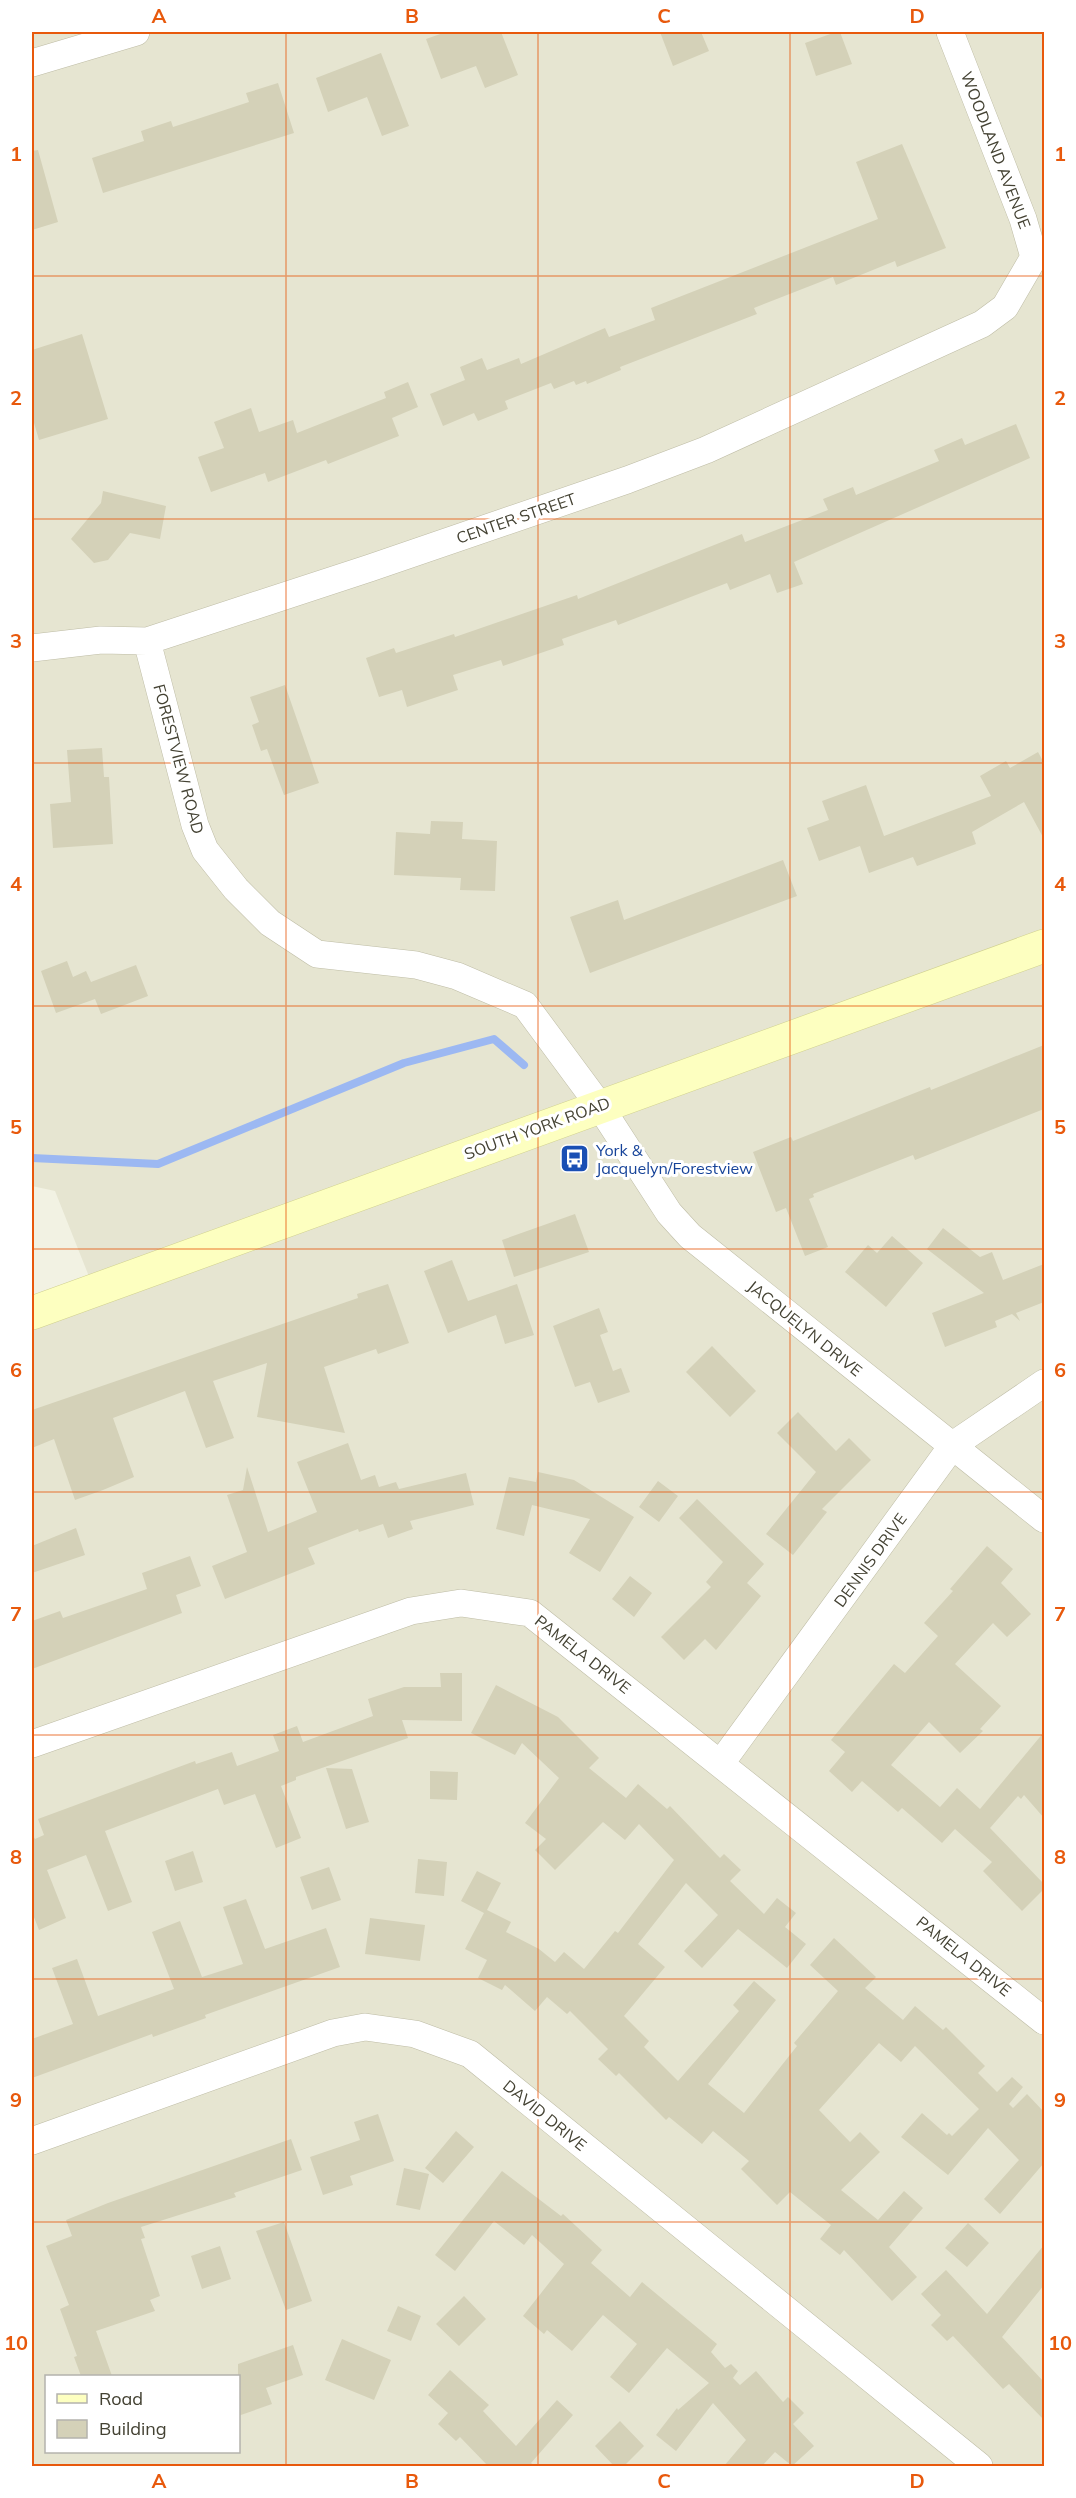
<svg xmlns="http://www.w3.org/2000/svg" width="1076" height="2498" font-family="Mulish,sans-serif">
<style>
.residential{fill:#e6e5d1;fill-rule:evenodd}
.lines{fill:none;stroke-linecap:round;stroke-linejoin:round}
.stream{stroke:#9cb8f2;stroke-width:8}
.building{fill:#d4d1b8}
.street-casing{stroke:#bebca5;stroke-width:28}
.secondary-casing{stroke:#d0d08f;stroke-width:34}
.street{stroke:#fff;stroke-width:27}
.secondary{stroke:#fdffc0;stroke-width:33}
.grid{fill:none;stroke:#e8590c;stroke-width:1.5;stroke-opacity:0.55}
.labels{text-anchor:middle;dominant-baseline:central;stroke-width:6;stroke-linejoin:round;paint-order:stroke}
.street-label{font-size:16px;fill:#444233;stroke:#fff}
.transit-label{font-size:16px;fill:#164399;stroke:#fff;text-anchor:start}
.neatline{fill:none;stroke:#e8590c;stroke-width:2}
.grid-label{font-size:20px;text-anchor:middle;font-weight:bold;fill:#e8590c}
</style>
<rect width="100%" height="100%" fill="#f2f2e3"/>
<!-- residential -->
<path class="residential" d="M32,32H1044V931L90,1279L55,1191L32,1186Z
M1044,956V2466H32V1326ZM46,2376H238V2452H46Z"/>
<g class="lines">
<!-- stream -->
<path class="stream" d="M32,1158L158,1164L404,1063L494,1039L524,1065"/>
</g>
<!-- building -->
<path class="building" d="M446,32H501L518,75L485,88L476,66L441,79L426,39Z
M660,32H701L709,51L673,66Z
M836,32H840L852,64L816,76L805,43Z
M381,53L409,126L382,136L367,97L328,112L316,78Z
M278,83L294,133L103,193L92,158L144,141L141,131L171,121L173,127L249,102L246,93Z
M902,144L946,248L897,267L895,261L836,285L833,277L754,308L757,314L620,367L621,370L587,384L586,381L576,385L574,381L554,389L551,383L505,401L508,409L478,421L474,413L443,426L430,394L465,380L460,367L482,358L487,370L519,358L521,364L605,328L609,337L655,320L651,308L878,219L856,162Z
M38,150L58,222L32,230V151Z
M82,334L108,419L39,440L32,416V350Z
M408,382L418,407L392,418L399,436L328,464L326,460L268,482L265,473L211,492L198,457L224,448L214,422L251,408L259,432L293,420L297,433L386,398L384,392Z
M1016,424L1030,458L794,562L803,584L777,593L770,574L730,590L727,583L618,625L616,620L562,639L564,645L503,666L501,660L453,675L458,690L407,707L402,690L379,697L366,658L394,648L396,653L454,634L455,637L577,595L578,599L742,534L745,542L828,510L823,499L853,487L856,495L939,461L934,450L962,438L965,445Z
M103,491L166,506L160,539L130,533L108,560L94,563L71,539L101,503Z
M285,685L319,783L284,795L267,749L261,751L252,725L259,722L250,697Z
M102,748L104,777H109L113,844L53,848L50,804L71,802L67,750Z
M1038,752L1044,763V839L1024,802L972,832L976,844L917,866L913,857L869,873L860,846L819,861L807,828L829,820L822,801L866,785L884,836L991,796L980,776L1006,761L1010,768Z
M431,821L463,822L462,839L497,841L495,891L460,890L461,878L394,875L396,832L430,834Z
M783,860L797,896L590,973L570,917L618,900L624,920Z
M67,961L73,977L86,971L91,982L136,965L148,996L101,1014L95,999L56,1013L41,971Z
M1044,1045V1109L915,1160L913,1155L813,1194L814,1197L809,1199L828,1247L805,1256L786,1208L776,1212L753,1152L791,1137L793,1141L930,1087L931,1090Z
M575,1214L589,1252L514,1277L502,1240Z
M943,1228L980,1257L992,1252L1003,1280L1044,1264V1302L1016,1313L1020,1321L1012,1314L995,1321L997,1327L945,1347L932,1313L984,1293L927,1249Z
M892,1236L923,1263L886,1307L845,1272L868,1245L877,1253Z
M452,1260L468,1301L517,1284L534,1335L505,1344L496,1315L448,1333L424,1271Z
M388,1284L409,1343L378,1354L376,1349L324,1367L345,1433L257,1417L267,1363L213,1381L234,1438L206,1448L185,1391L113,1418L134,1477L103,1490L75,1500L54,1439L32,1448V1410L358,1298L357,1294Z
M599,1308L608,1332L600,1335L613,1371L621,1368L630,1392L598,1403L590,1382L575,1387L553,1326Z
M712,1346L756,1391L730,1417L686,1372Z
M798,1412L836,1451L849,1438L871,1460L822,1509L827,1512L793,1555L766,1534L816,1472L777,1433Z
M348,1443L361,1480L375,1475L379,1487L396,1482L399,1489L466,1473L474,1505L410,1521L413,1529L388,1538L383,1524L359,1532L358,1529L308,1548L315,1564L225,1599L212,1566L247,1552L227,1495L243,1490L247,1467L268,1532L317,1512L297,1462Z
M538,1472L574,1480L634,1517L600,1572L569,1553L590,1519L532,1505L524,1536L496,1529L509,1477L536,1482Z
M658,1481L678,1496L659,1522L639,1507Z
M697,1499L764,1564L747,1583L761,1596L716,1650L705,1639L684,1660L661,1637L711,1587L706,1582L723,1562L679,1518Z
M76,1528L85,1555L32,1573V1546Z
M987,1546L1013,1569L1001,1583L1031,1614L1007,1637L993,1623L955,1664L1001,1706L980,1729L983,1731L960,1753L929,1722L891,1765L940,1807L957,1788L980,1809L1044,1732V1818L1024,1795L1021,1799L1018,1796L990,1828L1044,1884V1889L1022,1911L983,1871L992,1862L955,1829L942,1843L902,1808L898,1812L862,1781L852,1792L829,1771L845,1752L831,1740L894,1664L905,1673L938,1636L924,1623L953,1591L950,1589Z
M190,1556L201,1586L176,1595L182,1613L32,1669V1621L60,1611L63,1618L147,1589L142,1573Z
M630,1576L652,1593L634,1617L612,1599Z
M440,1673H462V1721L402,1720L408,1738L296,1777V1780L281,1786L301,1838L276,1848L255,1794L224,1805L218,1789L105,1831L132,1902L108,1911L86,1855L47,1870L66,1918L39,1930L32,1912V1834L35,1839L44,1835L38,1819L195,1761L196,1764L232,1752L237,1766L279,1751L273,1735L297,1726L303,1742L349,1725L373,1716L368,1699L404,1687H441Z
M496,1685L558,1717L599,1758L589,1768L626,1798L638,1784L667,1809L670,1806L720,1858L724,1854L741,1870L730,1881L764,1914L777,1898L796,1913L785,1927L806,1944L787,1968L738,1929L702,1968L684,1951L718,1915L686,1883L638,1944L665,1967L624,2016L649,2041L644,2047L678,2081L739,2011L733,2005L754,1981L776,2000L708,2084L744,2113L797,2046L794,2043L838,1991L810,1965L834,1938L876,1977L865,1988L903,2020L915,2006L943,2030L946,2027L985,2066L978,2073L997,2092L1012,2077L1023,2087L1009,2104L1013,2108L1027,2094L1044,2112V2163L1000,2214L984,2199L1019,2160L988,2128L948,2175L901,2137L922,2113L947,2135L949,2133L952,2136L979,2109L915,2046L901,2062L879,2043L819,2110L850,2142L860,2132L880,2152L841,2190L878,2220L904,2191L923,2208L889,2247L917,2277L892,2301L844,2250L840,2255L820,2239L831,2225L790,2192L777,2205L741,2169L749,2161L713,2131L702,2144L669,2117L666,2120L619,2073L616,2076L598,2059L608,2049L570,2011L567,2014L547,1997L535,2011L505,1985L502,1990L478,1978L487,1960L465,1949L484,1913L461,1901L477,1871L501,1883L487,1910L511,1922L506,1932L539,1949L555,1962L564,1952L584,1969L615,1931L618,1933L674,1860L639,1824L625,1840L603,1822L555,1870L535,1850L546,1839L525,1823L559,1778L522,1743L515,1755L471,1733Z
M326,1768L352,1769L369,1822L346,1829Z
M430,1771L458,1772L457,1800L430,1799Z
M193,1851L203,1882L175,1891L165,1861Z
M418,1859L447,1862L444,1896L415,1893Z
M329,1867L341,1900L312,1910L300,1877Z
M246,1899L265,1949L326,1928L340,1967L205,2015L206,2018L153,2037L152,2034L32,2078V2039L73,2024L52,1968L77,1959L98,2016L140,2001L174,1989L152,1932L180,1921L202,1977L243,1964L223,1907Z
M370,1918L425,1925L420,1961L365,1954Z
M378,2114L394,2161L350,2176L353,2185L323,2195L310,2157L360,2140L354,2122Z
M456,2131L474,2147L443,2183L425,2168Z
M291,2139L302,2170L234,2193L236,2197L141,2227L145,2238L141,2239L160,2296L150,2300L155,2311L96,2331L112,2376H81L74,2357L77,2356L60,2309L69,2305L46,2246L72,2236L66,2220L108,2203Z
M404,2168L429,2174L420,2210L396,2205Z
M502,2171L561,2216L563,2214L602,2250L591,2263L630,2297L642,2282L717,2344L711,2352L725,2368L731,2364L738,2371L733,2378L740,2385L756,2371L783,2402L788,2397L804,2413L793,2424L814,2446L792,2466L775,2452L762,2466H724L746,2440L713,2403L676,2451L656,2435L677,2408L678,2410L709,2383L667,2348L629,2393L610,2377L637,2344L603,2315L572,2351L547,2330L544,2334L523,2316L564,2264L532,2235L524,2245L494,2221L455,2271L435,2255Z
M284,2222L312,2301L286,2310L256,2231Z
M968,2223L989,2243L967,2267L945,2248Z
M1044,2245V2285L1002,2337L1044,2382V2420L1009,2384L1003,2389L953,2336L947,2341L931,2325L941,2315L921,2294L946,2270L987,2314Z
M220,2246L231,2279L202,2289L191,2256Z
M464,2296L486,2319L459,2346L436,2324Z
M398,2306L421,2316L411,2341L387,2331Z
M342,2339L391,2360L374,2400L325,2380Z
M293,2345L303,2375L266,2388L272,2404L238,2416V2364Z
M450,2370L489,2405L483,2411L516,2446L557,2400L573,2415L531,2463L535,2466H488L460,2437L456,2441L438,2424L448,2413L428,2395Z
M620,2421L644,2446L624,2466H614L595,2446Z"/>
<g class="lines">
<defs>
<path id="street" d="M32,63L136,32
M147,641L195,825L205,850L236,889L270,923L317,954L416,965L457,976L525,1005L599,1105L669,1213L690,1236L1044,1519
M32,648L101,640L147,641L370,568L627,480L706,450L982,324L1005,307L1034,257L1023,219L950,32
M32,1744L411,1611L461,1603L530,1613L1044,2021
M721,1763L953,1445L1044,1383
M32,2141L333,2033L365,2027L415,2034L470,2054L979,2466"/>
<path id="secondary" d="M32,1313L1044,946"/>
</defs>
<!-- street casing -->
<use href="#street" class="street-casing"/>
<!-- secondary casing -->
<use href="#secondary" class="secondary-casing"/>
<!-- street -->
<use href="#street" class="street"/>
<!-- secondary -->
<use href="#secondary" class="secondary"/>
</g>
<!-- grid -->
<path class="grid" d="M286,32V2466M538,32V2466M790,32V2466M32,276H1044M32,519H1044M32,763H1044M32,1006H1044M32,1249H1044M32,1492H1044M32,1735H1044M32,1979H1044M32,2222H1044"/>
<!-- icons -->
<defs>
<symbol id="bus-square" viewBox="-11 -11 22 22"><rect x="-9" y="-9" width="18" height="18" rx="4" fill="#1a4fb4" stroke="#fff"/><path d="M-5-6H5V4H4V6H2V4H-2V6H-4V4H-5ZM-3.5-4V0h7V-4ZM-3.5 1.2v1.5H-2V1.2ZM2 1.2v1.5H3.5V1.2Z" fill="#fff"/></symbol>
</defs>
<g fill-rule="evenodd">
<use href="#bus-square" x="558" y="1142" width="33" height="33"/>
</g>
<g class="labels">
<!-- street labels -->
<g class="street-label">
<text transform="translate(996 150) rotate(69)">WOODLAND AVENUE</text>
<text transform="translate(516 518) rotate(-19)">CENTER STREET</text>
<text transform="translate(179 759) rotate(75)">FORESTVIEW ROAD</text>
<text transform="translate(537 1128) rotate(-20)">SOUTH YORK ROAD</text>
<text transform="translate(805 1328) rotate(39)">JACQUELYN DRIVE</text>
<text transform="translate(870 1560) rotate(-54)">DENNIS DRIVE</text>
<text transform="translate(583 1654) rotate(38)">PAMELA DRIVE</text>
<text transform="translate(964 1956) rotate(39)">PAMELA DRIVE</text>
<text transform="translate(545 2115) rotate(39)">DAVID DRIVE</text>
</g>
<!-- transit labels -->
<g class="transit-label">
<text x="596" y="1150">York &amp;<tspan x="596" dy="18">Jacquelyn/Forestview</tspan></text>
</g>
</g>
<!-- border -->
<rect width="1076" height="2498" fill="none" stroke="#ffffff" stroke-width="66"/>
<!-- legend -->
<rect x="45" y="2375" width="195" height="78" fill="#ffffff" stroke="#b4b3ad" stroke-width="1.5"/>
<rect x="57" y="2394" width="30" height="9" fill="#fdffc0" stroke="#b4b3ad" stroke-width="1.5"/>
<text x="99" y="2405" font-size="18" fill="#444233">Road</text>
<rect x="57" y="2420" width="30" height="18" fill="#d4d1b8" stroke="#b4b3ad" stroke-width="1.5"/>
<text x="99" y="2435" font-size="18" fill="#444233">Building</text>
<rect x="33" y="33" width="1010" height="2432" class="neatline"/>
<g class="grid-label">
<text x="159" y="23">A</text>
<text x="412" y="23">B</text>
<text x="664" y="23">C</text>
<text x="917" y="23">D</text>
<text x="16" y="161">1</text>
<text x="1060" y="161">1</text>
<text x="16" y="405">2</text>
<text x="1060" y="405">2</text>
<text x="16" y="648">3</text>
<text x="1060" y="648">3</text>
<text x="16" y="891">4</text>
<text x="1060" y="891">4</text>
<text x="16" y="1134">5</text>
<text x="1060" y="1134">5</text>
<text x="16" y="1377">6</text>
<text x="1060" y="1377">6</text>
<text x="16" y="1621">7</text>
<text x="1060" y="1621">7</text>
<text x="16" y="1864">8</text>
<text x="1060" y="1864">8</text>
<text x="16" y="2107">9</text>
<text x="1060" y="2107">9</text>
<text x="16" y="2350">10</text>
<text x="1060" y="2350">10</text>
<text x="159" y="2488">A</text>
<text x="412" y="2488">B</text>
<text x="664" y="2488">C</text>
<text x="917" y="2488">D</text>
</g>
</svg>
